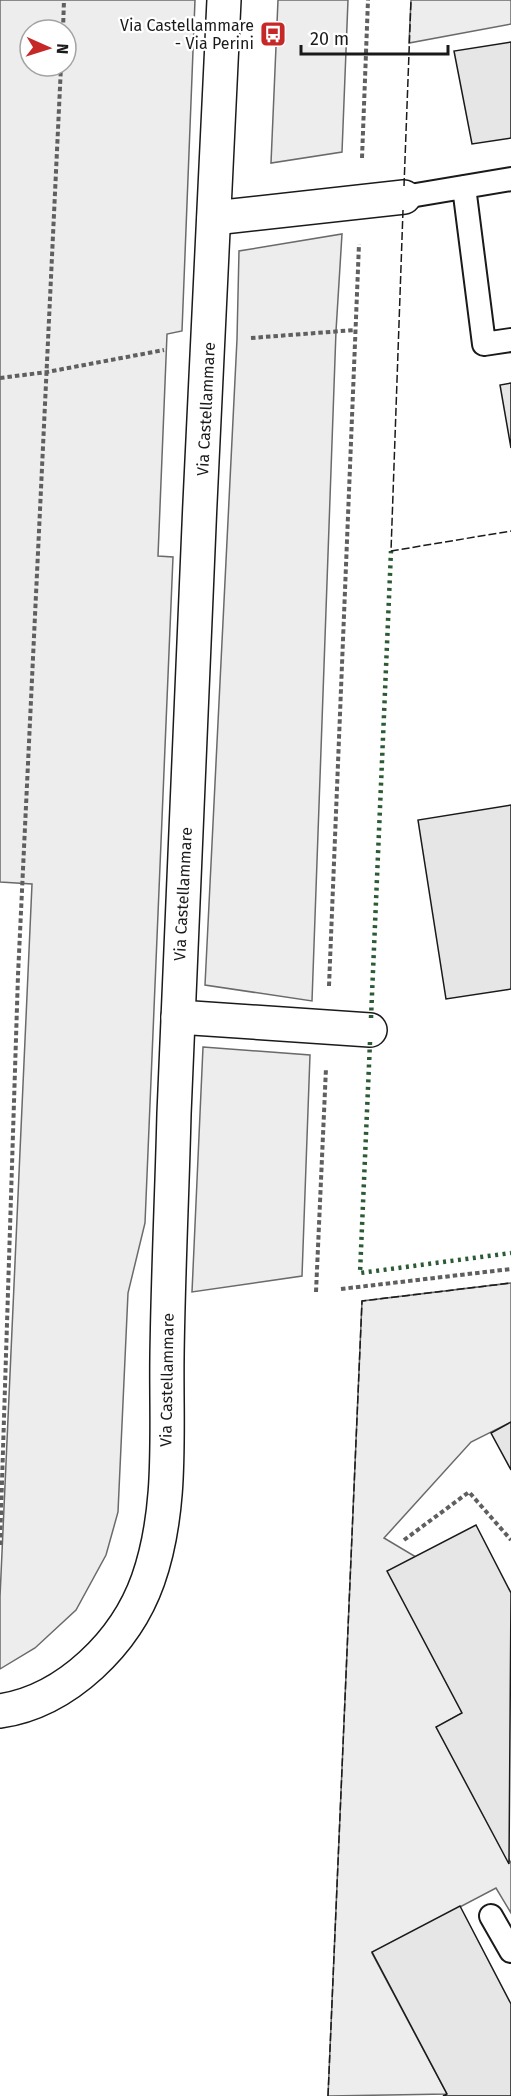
<svg xmlns="http://www.w3.org/2000/svg" width="511" height="2096" font-family="'Fira Sans',sans-serif">
<style>
.built{fill:#ededed;stroke:#6a6a6a;stroke-width:1.5;fill-rule:evenodd}
.building{fill:#e6e6e6;stroke:#1a1a1a;stroke-width:1.5}
.lines{fill:none;stroke-linecap:round;stroke-linejoin:round}
.service-casing{stroke:#1a1a1a;stroke-width:26}
.minor-casing{stroke:#1a1a1a;stroke-width:36}
.tertiary-casing{stroke:#1a1a1a;stroke-width:36}
.path{stroke:#5f5f5f;stroke-width:4;stroke-dasharray:4.5 3;stroke-linecap:butt}
.service{stroke:#fff;stroke-width:22}
.minor{stroke:#fff;stroke-width:33}
.tertiary{stroke:#fff;stroke-width:33}
.hedge{stroke:#2b5a34;stroke-width:4.5;stroke-dasharray:3 4.5;stroke-linecap:butt}
.fence{stroke:#1a1a1a;stroke-width:1.5;stroke-dasharray:8 3;stroke-linecap:butt}
.labels{text-anchor:middle;dominant-baseline:central;stroke-width:4.5;stroke-linejoin:round;paint-order:stroke}
.poi-label{font-size:16px;fill:#1a1a1a;stroke:#fff;text-anchor:end}
.street-label{font-size:16px;fill:#1a1a1a;stroke:#fff}
</style>
<rect width="100%" height="100%" fill="#fff"/>
<!-- built -->
<path class="built" d="M0,0H195L182,331L167,334L158,556L173,557L145,1223L128,1293L118,1512L106,1555L76,1610L35,1648L0,1669V1597L32,884L0,882ZM30,30H66V66H30Z
M278,0H348L342,152L271,163Z
M411,0H511V24L409,43Z
M342,234L336,331L312,1001L205,985L237,339L239,251Z
M203,1047L310,1055L302,1276L192,1292Z
M511,1283V1422L471,1442L384,1538L416,1557L462,1713L437,1727L511,1863V1913L496,1888L372,1953L447,2094L328,2096L362,1301Z"/>
<!-- building -->
<path class="building" d="M511,42V138L472,144L454,51Z
M511,383V448L500,385Z
M511,805V989L446,999L418,820Z
M511,1422V1470L491,1433Z
M476,1525L511,1593L509,1864L436,1727L462,1713L387,1571Z
M460,1906L511,2004V2096H443L447,2094L372,1952Z"/>
<g class="lines">
<defs>
<path id="service" d="M464,187L484,344L511,340
M404,197L511,179
M491,1916L511,1951"/>
<path id="minor" d="M214,218L404,197
M178,1017L370,1030"/>
<path id="tertiary" d="M0,1711C67,1701 126,1642 148,1580C173,1509 166,1431 167,1357C168,1276 172,1195 174,1114C188,743 206,371 224,0"/>
</defs>
<!-- service casing -->
<use href="#service" class="service-casing"/>
<!-- minor casing -->
<use href="#minor" class="minor-casing"/>
<!-- tertiary casing -->
<use href="#tertiary" class="tertiary-casing"/>
<!-- path -->
<path class="path" d="M63,30L64,0
M362,158L368,0
M251,338L355,330
M0,378L47,372L164,350
M329,986L359,244
M341,1289L511,1269
M316,1292L326,1068
M404,1540L469,1492L511,1540
M0,1545L18,975L61,66"/>
<!-- service -->
<use href="#service" class="service"/>
<!-- minor -->
<use href="#minor" class="minor"/>
<!-- tertiary -->
<use href="#tertiary" class="tertiary"/>
<!-- hedge -->
<path class="hedge" d="M371,1018L391,551
M370,1042L360,1273L511,1253"/>
<!-- fence -->
<path class="fence" d="M404,186L411,0
M403,210L391,551L511,531
M328,2096L362,1301L511,1283"/>
</g>
<!-- icons -->
<defs>
<symbol id="bus-square" viewBox="-11 -11 22 22"><rect x="-9" y="-9" width="18" height="18" rx="4" fill="#c62828" stroke="#fff"/><path d="M-5-6H5V4H4V6H2V4H-2V6H-4V4H-5ZM-3.5-4V0h7V-4ZM-3.5 1.2v1.5H-2V1.2ZM2 1.2v1.5H3.5V1.2Z" fill="#fff"/></symbol>
</defs>
<g fill-rule="evenodd">
<use href="#bus-square" x="258" y="19" width="30" height="30"/>
</g>
<g class="labels">
<!-- poi labels -->
<g class="poi-label">
<text x="254" y="25">Via Castellammare<tspan x="254" dy="18">- Via Perini</tspan></text>
</g>
<!-- street labels -->
<g class="street-label">
<text transform="translate(206 409) rotate(-87)">Via Castellammare</text>
<text transform="translate(183 894) rotate(-87)">Via Castellammare</text>
<text transform="translate(167 1380) rotate(-89)">Via Castellammare</text>
</g>
</g>
<!-- north arrow -->
<g transform="translate(48 48) rotate(93)"><circle r="28" fill="#ffffff" stroke="#a3a3a3" stroke-width="1.5"/>
<path d="M0-4.5L10 22L0 15L-10 22Z" fill="#c62828"/>
<text y="-9" font-size="16" font-weight="bold" text-anchor="middle" fill="#1a1a1a">N</text>
</g>
<!-- scale -->
<path d="M301 45v9h147v-9" fill="none" stroke="#1a1a1a" stroke-width="3"/>
<text x="310" y="45" font-size="18" fill="#1a1a1a" stroke="#ffffff" stroke-width="4.5" paint-order="stroke">20 m</text>
</svg>
